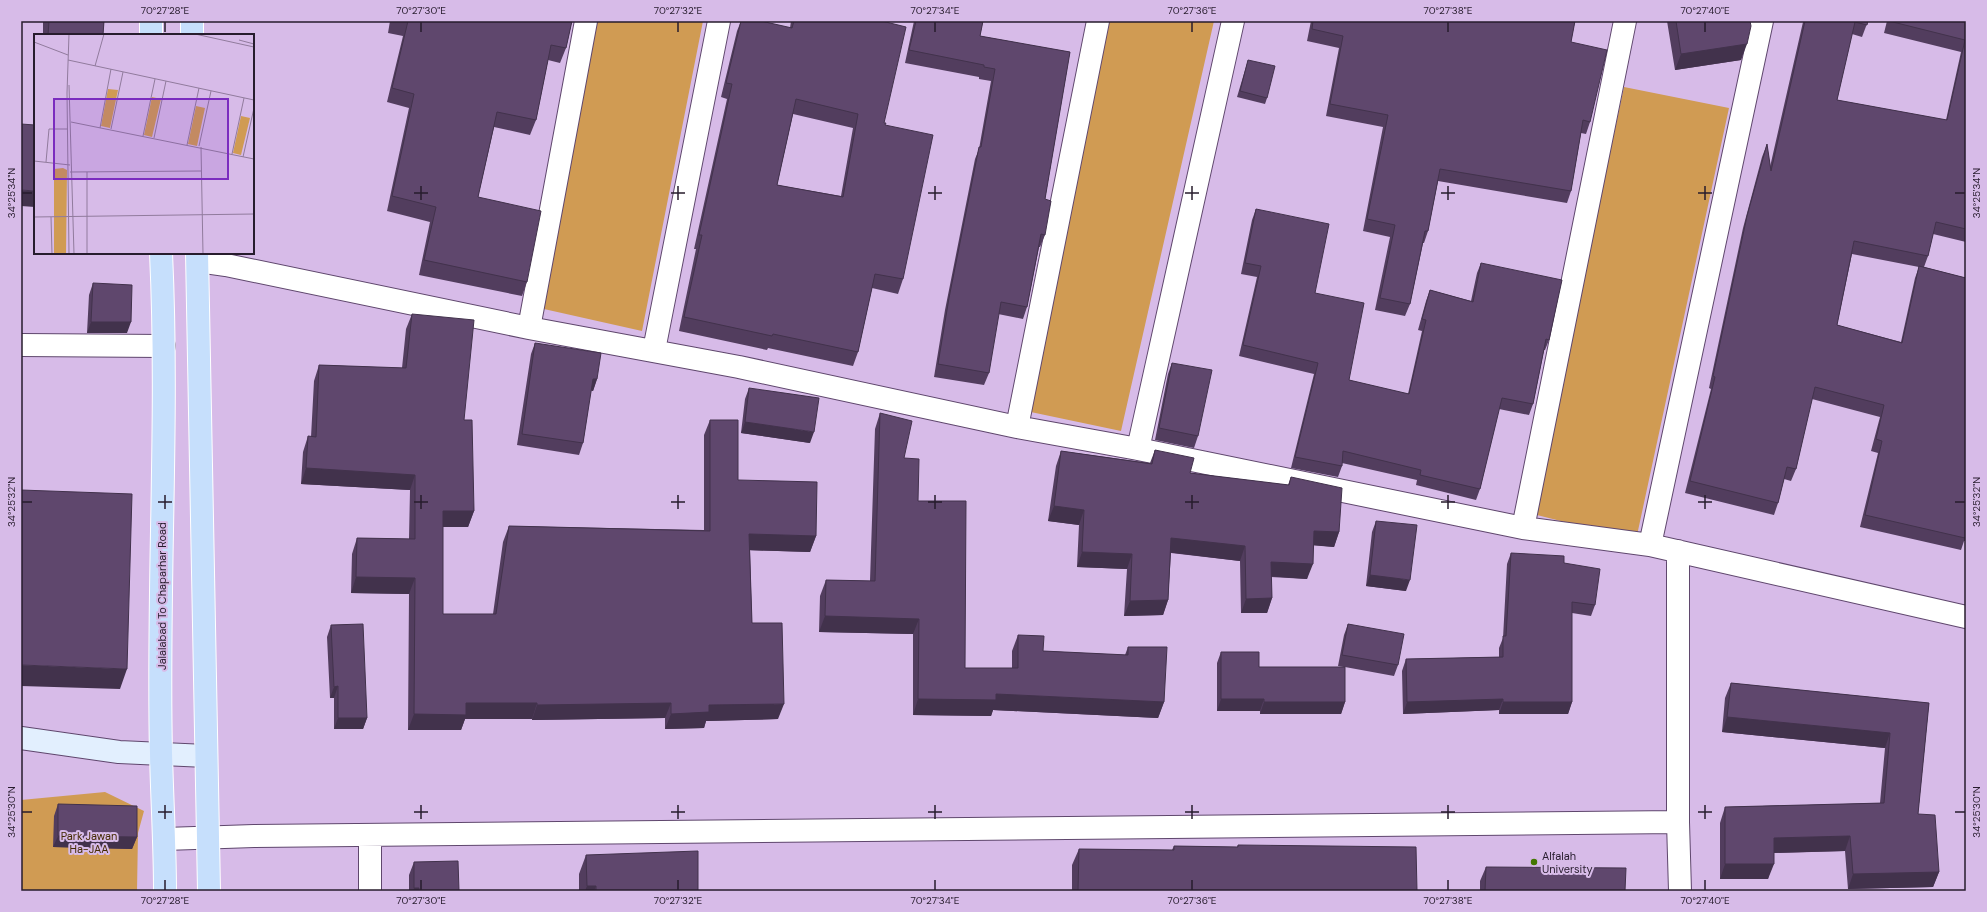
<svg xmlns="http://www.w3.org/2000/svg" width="1987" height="912" font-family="'DM Sans',sans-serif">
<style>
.green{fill:#d09b53}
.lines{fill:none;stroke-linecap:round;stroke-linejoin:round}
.street-casing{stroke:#5f476d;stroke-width:24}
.secondary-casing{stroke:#5f476d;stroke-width:24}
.primary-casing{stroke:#fff;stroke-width:24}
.street{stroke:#fff;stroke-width:22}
.secondary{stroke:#e2effe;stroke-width:22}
.primary{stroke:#c6dffc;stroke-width:22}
.wall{fill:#523d5e;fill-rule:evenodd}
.shaded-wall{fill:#42324c}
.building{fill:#5f476d;stroke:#42324c;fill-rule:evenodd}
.ticks{fill:none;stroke:#271c2d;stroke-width:1.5}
.poi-dot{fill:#437701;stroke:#d7bbe8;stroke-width:1.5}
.labels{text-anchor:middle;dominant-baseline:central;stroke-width:4;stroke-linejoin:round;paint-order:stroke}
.street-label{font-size:11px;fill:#271c2d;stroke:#d7bbe8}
.park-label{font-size:11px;fill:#442b03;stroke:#d7bbe8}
.poi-label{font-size:11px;fill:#271c2d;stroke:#d7bbe8;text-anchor:start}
.inset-road{fill:none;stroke:#917b9d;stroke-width:1}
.view{fill:#7b2cbf;fill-opacity:0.15;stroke:#7b2cbf;stroke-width:2}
.inset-edge{fill:none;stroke:#271c2d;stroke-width:2}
.neatline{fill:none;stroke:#271c2d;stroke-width:1.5}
.ticks-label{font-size:10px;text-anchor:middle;fill:#271c2d}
</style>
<rect width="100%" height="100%" fill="#d7bbe8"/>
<!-- green -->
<path class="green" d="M590,21H703L642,331L535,307Z
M1107,21H1214L1121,431L1026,411Z
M1624,87L1729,108L1636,540L1533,514Z
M105,792L144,811L138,833L137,891H21V800Z"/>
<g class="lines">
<defs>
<path id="street" d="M198,261L226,265L529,328L739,367L1017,427L1138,449L1523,528L1650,545L1966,617
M529,328L586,21
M21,345L164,346
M654,350L719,21
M1017,427L1098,21
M1138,449L1233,21
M1523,528L1625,21
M1650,545L1762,21
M1678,551V822L1680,891
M165,839L254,836L1678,822
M370,891V835"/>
<path id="secondary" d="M21,738L119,752L206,756"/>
<path id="primary" d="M151,21V35
M192,21V35
M161,253C169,420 157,587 161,753C162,799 165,845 165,891
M197,253L209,891"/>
</defs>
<!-- street casing -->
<use href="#street" class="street-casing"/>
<!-- secondary casing -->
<use href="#secondary" class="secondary-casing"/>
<!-- primary casing -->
<use href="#primary" class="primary-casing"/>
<!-- street -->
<use href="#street" class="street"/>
<!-- secondary -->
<use href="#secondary" class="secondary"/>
<!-- primary -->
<use href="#primary" class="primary"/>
</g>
<!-- wall -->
<path class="wall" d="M43,21H104L103,35H43Z
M390,21H572L566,48L560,63L548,60L536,120L530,135L494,127L478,197L527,282L522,296L419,275L430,222L387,211L409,108L387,102L403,36L388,33Z
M741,21H761L790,28L791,21H882L884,123L885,125L903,279L898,294L872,288L858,352L853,366L768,348L767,350L679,331L696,249H694L727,99L721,97L737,31ZM793,114L853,128L841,196L777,185Z
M914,21H983L980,36L1070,52L1045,199V235L1040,247H1039L1027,307L1023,319L998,314L989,373L984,385L934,377L945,310L975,159L979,149L991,81L979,79V77L905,63Z
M1311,21H1575L1571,42L1590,122L1586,134L1581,133L1571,191L1567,203L1438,181L1428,231L1424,243H1423L1410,304L1405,316L1375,310L1390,237L1363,231L1383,127L1326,116L1339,48L1307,41Z
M1667,21H1750L1741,60L1675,70Z
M1798,21H1868L1862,37L1852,34L1837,100L1946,120L1961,52L1884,33L1887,21H1966V242L1933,234L1928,256L1924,267L1966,278V541H1964L1961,550L1860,527L1878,453L1871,451L1880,417L1812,399L1796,469L1791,481L1784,479L1778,503L1774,515L1685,493L1711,389L1709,388L1743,228L1762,157L1767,144L1770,167L1803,22ZM1852,254L1919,267L1915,278L1901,342L1837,325Z
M1248,60L1267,98L1265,104L1237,97Z
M1256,209L1315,293L1349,380L1408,394L1422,331L1418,330L1426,301L1430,290L1471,301L1477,273L1481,263L1549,340L1545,350H1544L1533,404L1529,415L1499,409L1480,489L1476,500L1416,485L1417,480L1342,463V466L1338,477L1291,468L1314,374L1239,356L1257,277L1241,274L1252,220Z
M93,283L127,333H87L89,295Z
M412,314L464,420L474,511L468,527H443V614H493L503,542L509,526L704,530V435L710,420L738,480L816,536L810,552L750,550L752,623L778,719L706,721L704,728L665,729V718L532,720V719H465L461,730H408L409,594L351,593L352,554L357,538L409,539L410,490L301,484L303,452L308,436L311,437L314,381L319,365L402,368L406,329Z
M535,343L597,379L593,391L591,390L583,443L579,455L517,445L531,354Z
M1172,363L1198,436L1194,448L1155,440L1168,374Z
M749,388L810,443L741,433L745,399Z
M880,413L904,458L918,501L965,668H1012V651L1018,635L1043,651L1125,655L1128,647L1164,702L1158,718L993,710L991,716L913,715V634L819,632L820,596L826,580L870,581L875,429Z
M1155,450L1190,473L1288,485L1291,477L1339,532L1334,547L1314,545L1307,579L1271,577L1272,598L1267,613H1241L1240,561L1171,553L1168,600L1163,615L1124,616L1127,569L1077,567L1079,525L1048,521L1056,466L1061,451L1150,463Z
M1376,521L1406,591L1366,586L1372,532Z
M1511,553L1564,563L1595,605L1591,616L1572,613V702L1568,714H1499V710L1403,714L1402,671L1406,659L1499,657V648L1503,638L1507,564Z
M1348,624L1398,665L1394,676L1345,667V702L1341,714H1260V711H1217V663L1221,652L1259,667H1344L1338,666L1344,635Z
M331,625L367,718L363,729H334V698H330L327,637Z
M1731,683L1929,703L1918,814L1939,872L1933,887L1848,889L1845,851L1774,853L1768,879H1720V823L1725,807L1880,803L1885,748L1722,732L1725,698Z
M58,804L137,837L132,849L53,847L54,816Z
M1238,845L1417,891H1072V865L1079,849L1172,850L1174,846L1237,847Z
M586,855L698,891H579V874Z
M414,862L459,891H409V875Z
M1486,867L1625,891H1480V881Z"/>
<!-- shaded-wall -->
<path class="shaded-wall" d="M1747,44L1741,60L1675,70L1681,54Z
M21,190L35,191V207L21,206Z
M91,322H131L127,333H87Z
M593,379H597L593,391L589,390Z
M745,422L814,432L810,443L741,433Z
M306,468L415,475L410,490L301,484Z
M1054,506L1084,510L1079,525L1048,521Z
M443,511H474L468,527H438Z
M1314,531L1339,532L1334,547L1309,545Z
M749,534L816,536L810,552L743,550Z
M1171,538L1245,546L1240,561L1166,552Z
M1082,552L1132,554L1127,569L1077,567Z
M1271,562L1313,564L1307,579L1266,576Z
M1370,575L1410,580L1406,591L1366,586Z
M356,577L415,578L409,594L351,593Z
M1272,598L1267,613H1241L1246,599Z
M1168,600L1163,615L1124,616L1130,601Z
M825,616L919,619L913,634L819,632Z
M21,665L127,669L120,689L21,686Z
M338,686L334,698H330L334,687Z
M996,694L1164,702L1158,718L993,710L991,716L913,715L918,699Z
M1221,699H1264L1260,711H1217Z
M1503,699L1499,710L1403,714L1407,702Z
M1264,702H1345L1341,714H1260Z
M1503,702H1572L1568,714H1499Z
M466,703H537L532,719H465L461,730H408L414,714Z
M671,703L665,718L532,720L537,705Z
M784,704L778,719L706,721L704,728L665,729L671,714L709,705Z
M1727,717L1890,733L1885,748L1722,732Z
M338,718H367L363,729H334Z
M58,836L137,837L132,849L53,847Z
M1850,836L1845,851L1768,853L1774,838Z
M1725,864H1774L1768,879H1720Z
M1939,872L1933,887L1848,889L1853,874Z
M587,886H596L594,891H585Z
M414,888H419L418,891H413Z"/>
<!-- building -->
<path class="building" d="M49,21H104L103,35H48Z
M406,21H572L566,48L551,45L536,120L497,112L478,197L541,211L527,282L424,260L436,207L392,196L414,94L392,88L408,21Z
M741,21H761L792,28L794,21H882L906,27L884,123H886L885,125L933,135L903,279L875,274L858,352L773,334L772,336L684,317L702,235H699L732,84L726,83ZM796,99L858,114L843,197L777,185Z
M916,21H983L980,36L1070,52L1045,199L1051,201L1045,235L1041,234L1027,307L1001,302L989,373L938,364L949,298L979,147H981L995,69L984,67V65L909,50Z
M1313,21H1575L1571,42L1607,50L1590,122L1583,120L1571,191L1440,169L1428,231H1425L1410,304L1380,298L1395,225L1367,219L1388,115L1330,104L1343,36L1312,29Z
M1676,21H1750L1751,26L1747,44L1681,54Z
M1805,21H1868L1867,25L1855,22L1837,100L1947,120L1965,40L1889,21H1966V229L1936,222L1928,256L1854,241L1837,325L1902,343L1919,266L1966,278V535L1965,538L1865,515L1882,441L1876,439L1884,405L1815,387L1796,469L1787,467L1778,503L1690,481L1715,377L1713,376L1747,216L1767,144L1771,171Z
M1248,60L1275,66L1267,98L1240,91Z
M21,124L35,125V191L21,190Z
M1256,209L1329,224L1315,293L1364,303L1349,380L1409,394L1426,320L1422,319L1430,290L1473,302L1481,263L1562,280L1549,340L1546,339L1533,404L1502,398L1480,489L1420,475L1421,470L1343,451L1342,466L1295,457L1318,363L1243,345L1261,266L1245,263Z
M93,283L132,285L131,322H91Z
M412,314L474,320L464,420H472L474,511H443V614H496L509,526L710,531V420H738V480L817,482L816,536L749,534L752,623H782L784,704L709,705V712L671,714V703L537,705V703H466V715L414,714L415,578L356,577L357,538L415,539V475L306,468L308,436L316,437L319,365L406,368Z
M535,343L601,353L597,379H593L583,443L522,434Z
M1172,363L1212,370L1198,436L1159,428Z
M749,388L819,398L814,432L745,422Z
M880,413L912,421L904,458L919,459L918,501H966L965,668H1018V635L1044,636L1043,651L1128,655V647H1167L1164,702L996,694V700L918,699L919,619L825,616L826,580L875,581Z
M1155,450L1194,458L1190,473L1289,485L1291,477L1342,488L1339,532L1314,531L1313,564L1271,562L1272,598L1246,599L1245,546L1171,538L1168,600L1130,601L1132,554L1082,552L1084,510L1054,506L1061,451L1152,464Z
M21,490L132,494L127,669L21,665Z
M1376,521L1417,525L1410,580L1370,575Z
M1511,553L1564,556V563L1600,569L1595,605L1572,602V702H1503V699L1407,702L1406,659L1503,657V636H1506Z
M363,624L367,718H338V686L334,687L331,625Z
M1348,624L1404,634L1398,665L1342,655Z
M1221,652H1259V667H1345V702H1264V699H1221Z
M1731,683L1929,703L1918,814L1935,815L1939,872L1853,874L1850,836L1774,838V864H1725V807L1884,803L1890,733L1727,717Z
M58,804L137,806V837L58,836Z
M1238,845L1416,847L1417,891H1078L1079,849L1174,850V846L1238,847Z
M698,851V891H596V886H587L586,855Z
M458,861L459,891H419V888H414V862Z
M1486,867L1626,868L1625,891H1485Z"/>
<!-- ticks -->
<path class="ticks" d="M165,22V32M421,22V32M678,22V32M935,22V32M1192,22V32M1448,22V32M1705,22V32M421,186V200M678,186V200M935,186V200M1192,186V200M1448,186V200M1705,186V200M22,193H32M414,193H428M671,193H685M928,193H942M1185,193H1199M1441,193H1455M1698,193H1712M1955,193H1965M165,495V509M421,495V509M678,495V509M935,495V509M1192,495V509M1448,495V509M1705,495V509M22,502H32M158,502H172M414,502H428M671,502H685M928,502H942M1185,502H1199M1441,502H1455M1698,502H1712M1955,502H1965M165,805V819M421,805V819M678,805V819M935,805V819M1192,805V819M1448,805V819M1705,805V819M22,812H32M158,812H172M414,812H428M671,812H685M928,812H942M1185,812H1199M1441,812H1455M1698,812H1712M1955,812H1965M165,880V890M421,880V890M678,880V890M935,880V890M1192,880V890M1448,880V890M1705,880V890"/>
<!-- markers -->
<circle class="poi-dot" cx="1534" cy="862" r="4"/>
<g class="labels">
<!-- street labels -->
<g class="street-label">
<text transform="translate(162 596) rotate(-90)">Jalalabad To Chaparhar Road</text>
</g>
<!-- park labels -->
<g class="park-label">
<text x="89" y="836">Park Jawan<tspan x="89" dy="13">Ha-JAA</tspan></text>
</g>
<!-- poi labels -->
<g class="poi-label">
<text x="1542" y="856">Alfalah<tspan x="1542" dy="13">University</tspan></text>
</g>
</g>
<!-- overview -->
<g transform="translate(34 34)">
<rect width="220" height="220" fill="#d7bbe8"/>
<path d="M74,55L84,56L76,94L67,92ZM118,63L127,65L118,103L110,101ZM162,72L171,74L163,112L154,110ZM207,82L216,84L207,121L199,119ZM29,134L33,136L32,220H20V135Z" fill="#d09b53"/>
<path class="inset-road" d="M161,0L220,13M205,6L220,10M0,8L34,21M34,26L220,66M61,32L70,0M35,51L40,220M37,88L220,125M66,94L77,35M77,95L89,38M109,102L121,45M120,104L132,47M153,111L165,54M165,112L177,57M167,113L169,220M198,120L210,64M209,123L220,74M0,127L36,131M12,128L15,95H34M36,138L167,137M53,138V220M0,183L220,180M17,183L18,220M35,220L33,59L35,0"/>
<path class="view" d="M20,65H194V145H20Z"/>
<rect width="220" height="220" class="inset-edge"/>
</g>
<!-- border -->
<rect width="1987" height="912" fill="none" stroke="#d7bbe8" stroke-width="44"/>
<rect x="22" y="22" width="1943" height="868" class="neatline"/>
<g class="ticks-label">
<text x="165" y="14">70°27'28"E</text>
<text x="421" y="14">70°27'30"E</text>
<text x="678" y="14">70°27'32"E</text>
<text x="935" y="14">70°27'34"E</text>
<text x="1192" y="14">70°27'36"E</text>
<text x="1448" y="14">70°27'38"E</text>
<text x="1705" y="14">70°27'40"E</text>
<text transform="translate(11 193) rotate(-90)" y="4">34°25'34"N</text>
<text transform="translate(1976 193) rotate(-90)" y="4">34°25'34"N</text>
<text transform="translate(11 502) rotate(-90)" y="4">34°25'32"N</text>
<text transform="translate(1976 502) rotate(-90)" y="4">34°25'32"N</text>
<text transform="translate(11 812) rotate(-90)" y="4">34°25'30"N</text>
<text transform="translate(1976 812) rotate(-90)" y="4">34°25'30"N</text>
<text x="165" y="904">70°27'28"E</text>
<text x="421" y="904">70°27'30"E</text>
<text x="678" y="904">70°27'32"E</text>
<text x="935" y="904">70°27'34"E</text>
<text x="1192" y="904">70°27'36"E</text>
<text x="1448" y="904">70°27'38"E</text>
<text x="1705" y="904">70°27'40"E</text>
</g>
</svg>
